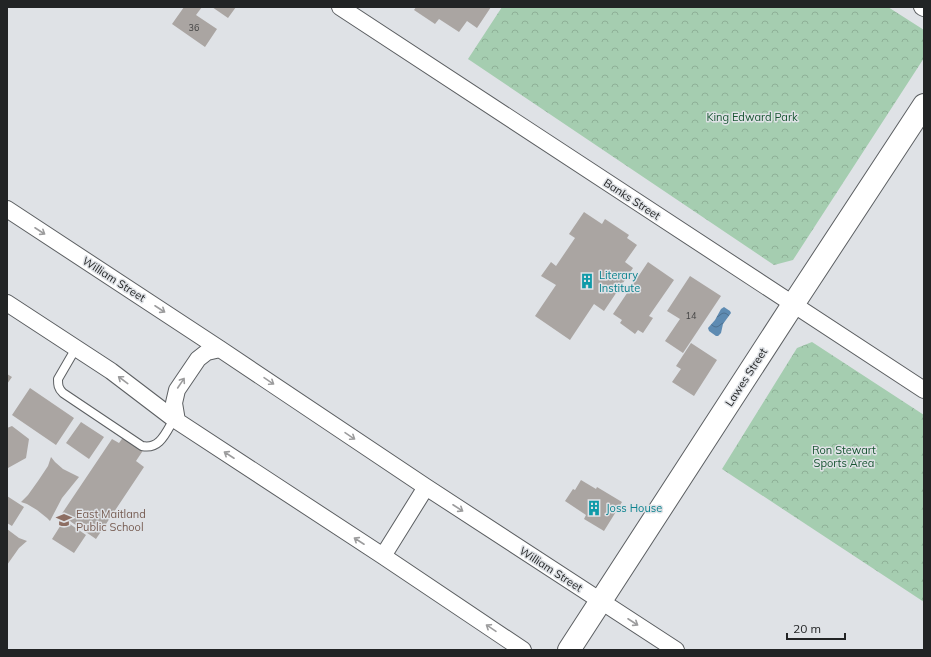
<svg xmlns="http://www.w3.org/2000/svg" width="931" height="657" font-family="Mulish,sans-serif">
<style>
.park{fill:url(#park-crowns)}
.water{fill:url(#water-waves)}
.building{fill:#aaa5a2}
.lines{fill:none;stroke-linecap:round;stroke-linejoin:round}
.lane-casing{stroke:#5c5f62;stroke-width:10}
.street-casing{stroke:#5c5f62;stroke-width:18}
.secondary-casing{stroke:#5c5f62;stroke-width:24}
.lane{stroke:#fff;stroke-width:8}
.street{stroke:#fff;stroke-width:16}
.secondary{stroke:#fff;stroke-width:22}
.oneway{stroke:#9c9c9d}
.labels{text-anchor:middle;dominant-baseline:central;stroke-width:3;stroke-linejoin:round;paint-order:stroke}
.number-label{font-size:9px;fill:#444}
.park-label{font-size:11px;fill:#175431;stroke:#dfe2e6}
.street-label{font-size:11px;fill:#222425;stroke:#dfe2e6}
.culture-label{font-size:11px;fill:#0d838f;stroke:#dfe2e6;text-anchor:start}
.education-label{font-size:11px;fill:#785e54;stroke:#dfe2e6;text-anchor:start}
</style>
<defs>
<pattern id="park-crowns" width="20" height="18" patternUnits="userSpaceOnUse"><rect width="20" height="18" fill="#a5cdb0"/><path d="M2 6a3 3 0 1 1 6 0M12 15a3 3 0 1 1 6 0" fill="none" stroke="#8eb097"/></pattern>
<pattern id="water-waves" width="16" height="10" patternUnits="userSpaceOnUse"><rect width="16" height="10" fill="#5e8bb2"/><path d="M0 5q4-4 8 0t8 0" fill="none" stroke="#4d7191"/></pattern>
</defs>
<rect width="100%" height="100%" fill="#dfe2e6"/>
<!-- park -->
<path class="park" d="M502,7H888L924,30V58L793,260L774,265L468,59Z
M812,342L924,415V602L722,469L797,348Z"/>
<!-- water -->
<path class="water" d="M724,307L730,311L731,313L723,324L721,333L718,336H716L709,331L708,328L715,320L721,309Z"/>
<!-- building -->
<path class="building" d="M184,7H202L196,15L217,29L205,47L172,24Z
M212,7H236L228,18Z
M416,7H491L477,28L467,21L459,32L439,19L435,24L414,10Z
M584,212L602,224L605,219L629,235L627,238L637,245L625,262L633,268L604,311L594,304L570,340L535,316L556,285L541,276L551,262L556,266L575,238L569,234Z
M648,262L674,280L649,316L653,318L643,333L638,330L635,334L620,323L622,320L613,314Z
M690,276L721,296L683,353L665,341L680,319L667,311Z
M691,343L717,360L694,396L672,382L681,369L676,366Z
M7,374L12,377L7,384Z
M30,388L74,418L56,445L12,415Z
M81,422L104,437L89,459L66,443Z
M12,426L29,439L26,458L8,468L7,467V428Z
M124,436L144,449L136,461L144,467L96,539L61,515L112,439L119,443Z
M51,457L55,462L63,469L79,477L62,498L50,521L47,518L37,510L27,504L21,502L28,495L38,481L48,466Z
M581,480L596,489L597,487L622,502L604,531L584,519L586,515L565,501L573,489L575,490Z
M7,496L24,507L12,526L7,523Z
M64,520L86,535L74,553L52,539Z
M7,529L19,538L27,541L19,548L7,565Z"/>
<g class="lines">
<defs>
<path id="lane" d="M76,348L58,379C58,385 58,388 63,393L142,446C160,450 166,432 174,419"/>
<path id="street" d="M340,7C534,136 730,261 924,390
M922,7L924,8
M7,209L220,349L426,487L676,650
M7,303L111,371L174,419L383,556L523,650
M177,421L174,403L177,390L198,359L207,352L220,349
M383,556L426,487"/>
<path id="secondary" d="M569,650L794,303L924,105"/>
</defs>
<!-- lane casing -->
<use href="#lane" class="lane-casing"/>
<!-- street casing -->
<use href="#street" class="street-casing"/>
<!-- secondary casing -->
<use href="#secondary" class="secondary-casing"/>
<!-- lane -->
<use href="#lane" class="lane"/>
<!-- street -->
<use href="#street" class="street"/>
<!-- secondary -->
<use href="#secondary" class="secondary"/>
</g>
<!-- one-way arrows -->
<defs><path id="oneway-shaft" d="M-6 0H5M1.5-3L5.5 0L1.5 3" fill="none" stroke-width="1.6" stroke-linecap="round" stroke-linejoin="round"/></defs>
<g class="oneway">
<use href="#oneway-shaft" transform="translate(40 231) rotate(33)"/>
<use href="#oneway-shaft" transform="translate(160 309) rotate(33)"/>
<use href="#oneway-shaft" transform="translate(123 380) rotate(-143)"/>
<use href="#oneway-shaft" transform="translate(269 381) rotate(34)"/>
<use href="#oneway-shaft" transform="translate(181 383) rotate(-56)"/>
<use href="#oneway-shaft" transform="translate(350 436) rotate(34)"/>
<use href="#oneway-shaft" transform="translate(229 455) rotate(-147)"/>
<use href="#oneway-shaft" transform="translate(458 508) rotate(33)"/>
<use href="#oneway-shaft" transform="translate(359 541) rotate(-147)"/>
<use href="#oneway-shaft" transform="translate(633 622) rotate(33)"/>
<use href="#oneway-shaft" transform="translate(491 628) rotate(-146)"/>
</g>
<!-- icons -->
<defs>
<symbol id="building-bare" viewBox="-9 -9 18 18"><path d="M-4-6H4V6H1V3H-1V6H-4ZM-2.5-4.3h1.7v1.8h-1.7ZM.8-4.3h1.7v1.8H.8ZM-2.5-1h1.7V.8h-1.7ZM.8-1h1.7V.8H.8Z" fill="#0f9aa8" stroke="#dfe2e6" stroke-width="2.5" paint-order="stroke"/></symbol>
<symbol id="school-bare" viewBox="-9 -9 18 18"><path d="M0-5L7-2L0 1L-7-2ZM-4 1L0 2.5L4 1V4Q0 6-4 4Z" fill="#8d6e63" stroke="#dfe2e6" stroke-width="2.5" paint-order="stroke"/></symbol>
</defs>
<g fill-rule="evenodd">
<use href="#building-bare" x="576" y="270" width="22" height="22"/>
<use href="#building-bare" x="583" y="497" width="22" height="22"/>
<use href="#school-bare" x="53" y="509" width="22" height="22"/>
</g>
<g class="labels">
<!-- number labels -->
<g class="number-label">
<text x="194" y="27">36</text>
<text x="691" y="315">14</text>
</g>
<!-- park labels -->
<g class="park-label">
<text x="752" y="117">King Edward Park</text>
<text x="844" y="450">Ron Stewart<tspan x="844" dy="13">Sports Area</tspan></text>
</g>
<!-- street labels -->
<g class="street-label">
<text transform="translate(632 199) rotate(33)">Banks Street</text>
<text transform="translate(114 279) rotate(33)">William Street</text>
<text transform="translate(746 377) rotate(-57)">Lawes Street</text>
<text transform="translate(551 569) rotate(33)">William Street</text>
</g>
<!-- culture labels -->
<g class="culture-label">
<text x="599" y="275">Literary<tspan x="599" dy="13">Institute</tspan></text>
<text x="606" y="508">Joss House</text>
</g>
<!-- education labels -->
<g class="education-label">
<text x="76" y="514">East Maitland<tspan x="76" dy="13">Public School</tspan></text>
</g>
</g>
<!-- border -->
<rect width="931" height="657" fill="none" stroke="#222425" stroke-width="16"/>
<!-- scale -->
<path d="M787 633v6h58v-6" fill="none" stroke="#222425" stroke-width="2"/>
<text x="793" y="633" font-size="12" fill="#222425" stroke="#dfe2e6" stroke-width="3" paint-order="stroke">20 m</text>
</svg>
